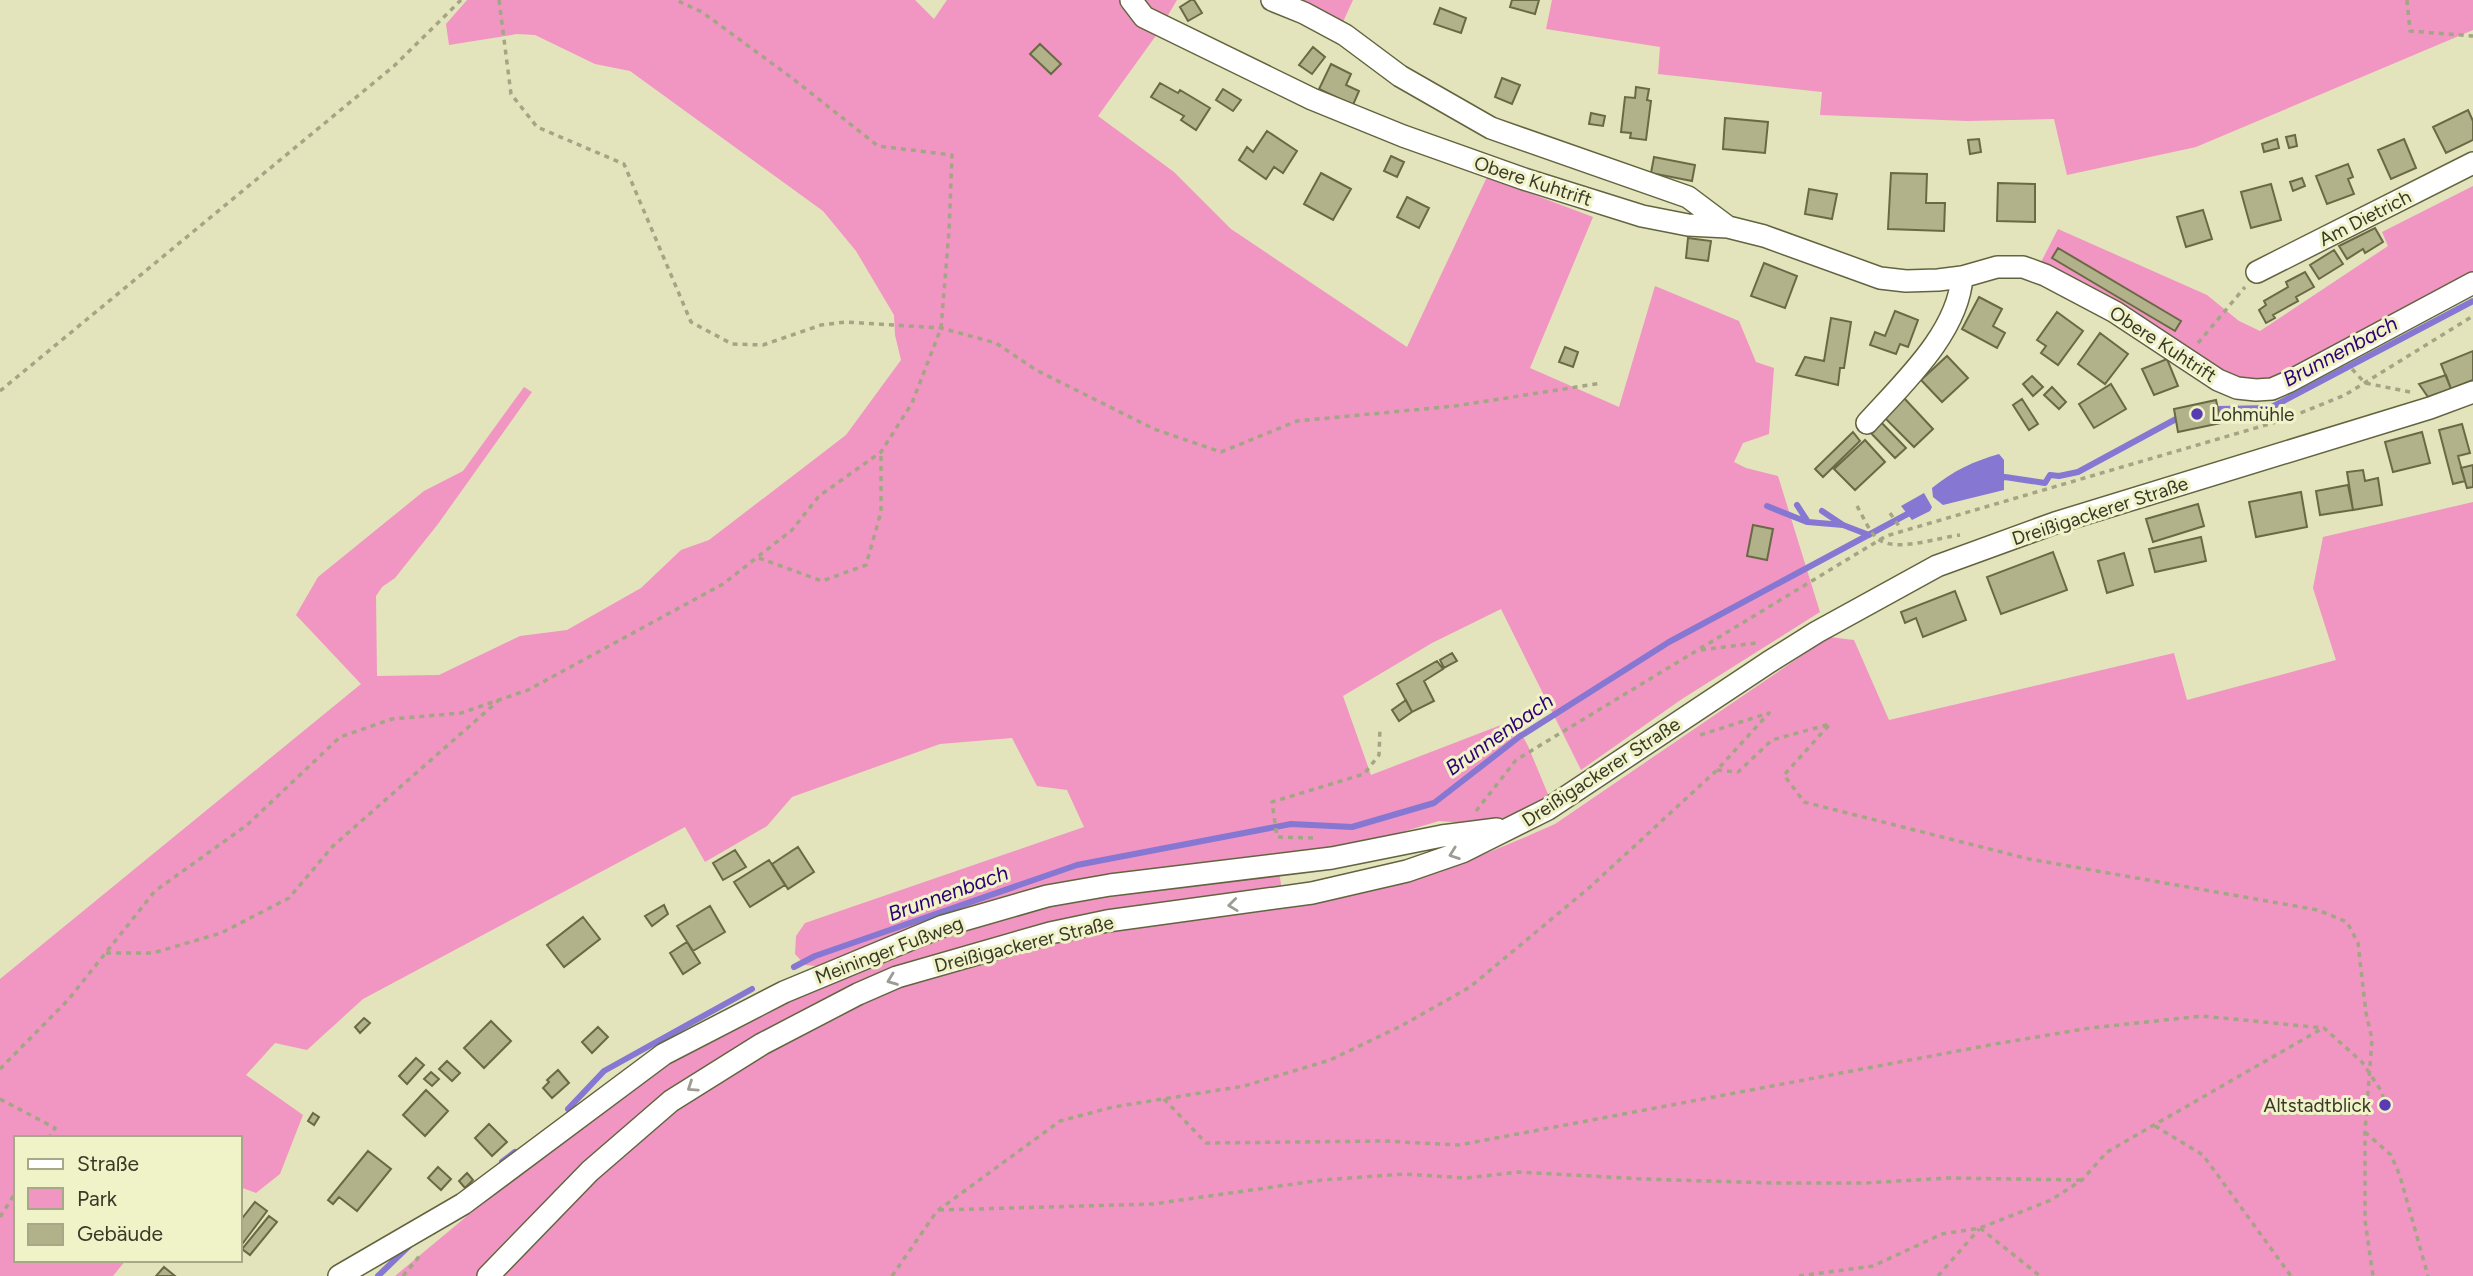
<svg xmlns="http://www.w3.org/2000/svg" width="2473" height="1276" font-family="Figtree,sans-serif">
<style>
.green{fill:#f195c3}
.water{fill:#8577d2}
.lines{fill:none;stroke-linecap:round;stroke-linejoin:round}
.stream{stroke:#8577d2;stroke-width:6}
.building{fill:#b1b28a;stroke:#696944;stroke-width:2}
.minor-casing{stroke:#63643f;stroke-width:24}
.path{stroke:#a4a585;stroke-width:3.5;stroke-dasharray:5 5;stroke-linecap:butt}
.minor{stroke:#fff;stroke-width:21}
.oneway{stroke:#9c9c94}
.poi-dot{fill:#593bb3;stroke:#f0f2c8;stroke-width:2.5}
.labels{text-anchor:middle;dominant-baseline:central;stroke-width:6;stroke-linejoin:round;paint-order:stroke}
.street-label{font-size:19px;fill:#393929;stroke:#f0f2c8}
.poi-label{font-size:19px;fill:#393929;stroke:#f0f2c8;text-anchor:start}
.water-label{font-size:21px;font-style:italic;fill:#2f0074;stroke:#f0f2c8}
</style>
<rect width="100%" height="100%" fill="#e3e4bb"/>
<!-- green -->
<path class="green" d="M467,0H915L934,19L947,0H1177L1155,37L1098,116L1174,172L1231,229L1407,347L1487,177L1593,217L1530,368L1619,407L1655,286L1739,321L1756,362L1774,368L1769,434L1743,443L1734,462L1746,468L1778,476L1820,612L1682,699L1581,770L1501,609L1432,643L1343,696L1371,775L1514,720L1528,746L1550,799L1493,825L1439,821L1348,848L1045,890L826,967L805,965L795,954L796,936L805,923L1084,827L1067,790L1037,786L1012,738L940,744L792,797L767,826L705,862L685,827L363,999L307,1050L275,1043L246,1075L303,1115L280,1174L256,1193L240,1187V1138H16V1260H126L113,1276H0V979L361,684L296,615L318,577L424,491L463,471L524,387L532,392L438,524L395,578L382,587L376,596L377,676L439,675L520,636L567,630L641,588L681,550L709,540L846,435L901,360L895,335L894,315L856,251L823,211L630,71L595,64L535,35L517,34L449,45L446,24Z
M1284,0H1353L1343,22Z
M1552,0H2473V30L2196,147L2067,175L2054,119L1967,121L1820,115L1822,92L1658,74L1660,47L1546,29Z
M2473,186V278L2275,382L2231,381L2040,264L2058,229L2207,295L2239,321L2260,331L2388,246L2382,232Z
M2473,502V1276H395L591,1113L669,1058L850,970L1041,906L1279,872L1285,908C1316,903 1348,897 1379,889C1440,874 1499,849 1555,824L1829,637L1854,640L1889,720L2174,653L2187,700L2336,660L2313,588L2323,537Z"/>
<!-- water -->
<path class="water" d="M1999,454L2004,460V490L1943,505L1933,497L1932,488C1953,471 1974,461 1999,454Z
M1924,493L1932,507L1930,511L1912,520L1901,506Z"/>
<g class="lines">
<!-- stream -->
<path class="stream" d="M2218,409L2270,408L2473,301
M1998,479L2005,477L2045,483L2050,475L2059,476L2078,472L2176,419
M1797,505L1808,522L1843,525
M1767,506L1807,522
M1822,511L1843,525L1869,535
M794,967L815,956L1077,865L1291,824L1352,827L1434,803L1519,737L1669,642L1913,511
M568,1109L604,1071L752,989
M502,1162L515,1152
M378,1276L409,1246"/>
</g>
<!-- building -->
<path class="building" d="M1191,0H1194L1202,13L1188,21L1180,7Z
M1512,0H1539L1535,14L1510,7Z
M1440,8L1466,18L1461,33L1434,24Z
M1040,44L1061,64L1051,74L1030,54Z
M1313,47L1325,57L1312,74L1299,65Z
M1331,64L1351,74L1346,85L1359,91L1353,105L1319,89Z
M1502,78L1520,85L1512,104L1495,97Z
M1160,83L1178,93L1180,90L1210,108L1196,130L1181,120L1184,116L1151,97Z
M1636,87L1649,89L1647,100L1651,101L1646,140L1630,138L1631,133L1621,132L1625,97L1635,98Z
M1223,89L1241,100L1233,111L1216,100Z
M2468,110L2473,121V140L2446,153L2433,127Z
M1591,113L1605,116L1603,126L1589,124Z
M1725,118L1768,122L1765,153L1723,149Z
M1267,131L1297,151L1283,173L1274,167L1266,179L1239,160L1247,147L1253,152Z
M2295,135L2297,146L2289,148L2286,137Z
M1979,139L1981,152L1970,154L1968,140Z
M2277,139L2279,148L2264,152L2262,144Z
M2404,139L2416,168L2391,179L2378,150Z
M1391,156L1404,162L1397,177L1384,171Z
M1654,157L1695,165L1692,181L1651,173Z
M2348,164L2353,177L2348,179L2354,194L2327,204L2316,176Z
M1321,173L1351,189L1333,220L1304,204Z
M1891,173L1927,174L1926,203H1945L1944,231L1888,229Z
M2302,178L2305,186L2293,191L2290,182Z
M1998,183L2035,184V222L1997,221Z
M2271,184L2281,220L2251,228L2241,192Z
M1809,189L1837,194L1832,219L1805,214Z
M1407,197L1429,208L1419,228L1397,217Z
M2203,210L2212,239L2186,247L2177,217Z
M2375,228L2383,242L2365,253L2363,249L2347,259L2339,246Z
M1688,238L1711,241L1708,261L1686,258Z
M2058,248L2181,321L2175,331L2052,258Z
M2334,250L2343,264L2319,279L2310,265Z
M1764,263L1797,276L1785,308L1751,296Z
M2305,272L2314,287L2296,297L2298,301L2273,315L2275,318L2266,323L2259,310L2266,305L2264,301L2288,287L2286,282Z
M1979,297L2002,309L1993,326L2005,333L1997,348L1962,329Z
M1895,311L1918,320L1908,347L1900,344L1896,354L1870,345L1875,332L1885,336Z
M2057,312L2083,331L2058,365L2041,353L2046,346L2037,340Z
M1831,318L1851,322L1844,368H1840L1838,385L1796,375L1805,357L1824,361Z
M2100,333L2128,354L2105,384L2078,364Z
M1565,347L1578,352L1573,367L1559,362Z
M2473,351V380L2451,389L2441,364Z
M1947,356L1968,378L1942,402L1921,380Z
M2167,359L2178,386L2154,395L2142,369Z
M2446,375L2451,389L2428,397L2419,384Z
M2032,376L2043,387L2033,396L2023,384Z
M2111,384L2126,409L2094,428L2079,404Z
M2052,387L2066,402L2059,409L2044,395Z
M1904,398L1933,429L1914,447L1884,417Z
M2022,399L2038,424L2029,430L2013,405Z
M2216,400L2221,423L2178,432L2174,409Z
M1878,419L1906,448L1895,458L1867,429Z
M2462,424L2470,453L2458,456L2465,481L2453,484L2439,430Z
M1853,432L1860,441L1823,477L1815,469Z
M2422,432L2430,463L2393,472L2385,442Z
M1865,440L1885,462L1855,490L1834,469Z
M2473,465V487L2467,488L2461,468Z
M2363,470L2365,481L2378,478L2382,505L2353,510L2347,472Z
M2348,485L2353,510L2320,515L2316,491Z
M2301,492L2307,527L2256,537L2249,502Z
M2198,504L2204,526L2153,542L2146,519Z
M1753,525L1773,529L1767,560L1747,556Z
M2201,537L2206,561L2155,572L2149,549Z
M2053,552L2067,590L2001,614L1987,577Z
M2124,553L2133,585L2107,593L2098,561Z
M1955,591L1966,620L1923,637L1916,618L1905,623L1901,612Z
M1452,653L1457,661L1444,668L1440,660Z
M1437,661L1443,669L1424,681L1434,701L1412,712L1397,684Z
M1406,700L1412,712L1399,721L1392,710Z
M798,847L814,872L788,889L772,864Z
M735,850L746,867L723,880L713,863Z
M769,860L785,885L750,907L734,882Z
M664,905L668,914L652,926L645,916Z
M710,906L725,932L693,951L677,926Z
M583,917L600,939L564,967L547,945Z
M687,942L700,963L683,974L670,953Z
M364,1018L370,1023L360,1033L355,1027Z
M491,1021L511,1041L484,1068L464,1048Z
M598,1027L608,1037L592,1053L582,1042Z
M416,1058L424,1065L407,1084L399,1076Z
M447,1061L460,1073L452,1081L439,1069Z
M558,1070L569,1083L552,1098L543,1088L549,1082L547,1080Z
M431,1072L439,1079L432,1086L424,1079Z
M426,1090L448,1111L425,1136L403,1115Z
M313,1113L319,1117L314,1125L308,1121Z
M489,1124L507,1142L492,1156L475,1138Z
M368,1151L391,1169L357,1211L339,1197L333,1204L328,1200Z
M438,1167L451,1179L441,1190L428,1178Z
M467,1173L473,1180L465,1188L459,1181Z
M255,1202L267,1211L243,1243L240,1241V1221Z
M269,1216L277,1222L250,1255L242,1249Z
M164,1267L175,1276H156Z"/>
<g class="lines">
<defs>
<path id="minor" d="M1131,0L1144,17L1312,99L1403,136L1524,179L1642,216L1688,225L1728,227L1764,236L1880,278L1906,281L1938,280L1962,277L1997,267H2023L2045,275L2115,312L2218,380L2237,388L2256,390L2272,389L2288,382L2473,283
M1272,0L1304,13L1345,35L1400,76L1491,128L1688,197L1728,227
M2257,272L2473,163
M1867,423C1903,383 1958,333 1962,277
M339,1276L463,1204L664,1054L784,992L943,926L1047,896L1110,885L1332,858L1442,836L1497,829
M488,1276L590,1171L671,1101L762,1044L858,994L897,977L1050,933L1107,921L1312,893L1407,871L1462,852L1548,809L1769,662L1817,632L1937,566L2055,523L2430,408L2473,392"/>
</defs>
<!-- minor casing -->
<use href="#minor" class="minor-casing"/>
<!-- path -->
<path class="path" d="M499,0L511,94L537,127L624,164L691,322L732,344L763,345L821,325L846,322L941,328L996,343L1036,370L1154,429L1221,452L1297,421L1455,406L1602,383
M2407,0L2410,31L2473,36
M2198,343L2245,287
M2352,369L2365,383L2410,392
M0,391L394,66L461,0
M1857,506C1863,516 1869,532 1878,539C1896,553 1939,537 1960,535
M1890,513L1901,529
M759,558L822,581L866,565L881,512V452
M1701,650L1756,643L1754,646
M1717,770L1738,772L1772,740L1830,724L1784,775L1804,802L2029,859L2318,910L2347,922L2358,943L2366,1013L2372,1039L2365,1132V1220L2373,1276
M1476,811L1516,760L1886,536L2283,420L2345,395L2473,316
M1313,838L1277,837L1272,802L1364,774L1379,755L1380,728
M106,953H153L221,933L289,898L333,846L498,701
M0,1069L68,1000L155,891L247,825L340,737L392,719L461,713L528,690L723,584L792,530L819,496L881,452L912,403L941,328L949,231L952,155L878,146L792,78L702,12L676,0
M0,1099L55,1128L49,1138
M1164,1099L1206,1143L1384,1141L1459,1145L1995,1044L2090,1028L2202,1016L2324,1028L2362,1062L2382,1092L2384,1103L2382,1112
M2155,1126L2203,1155L2291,1276
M2365,1132L2391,1155L2400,1176L2428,1276
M939,1210L1153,1204L1322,1180L1404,1174L1466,1178L1519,1172L1643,1179L1772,1183H1865L1948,1178L2082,1180
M0,1217L16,1192
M1980,1228L2040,1276
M403,1276L422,1253
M892,1276L937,1211L1060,1121L1113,1107L1244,1086L1330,1060L1401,1026L1470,987L1590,887L1717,770L1769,713L1697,736
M1799,1276L1873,1266L1942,1234L1980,1228L2051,1200L2082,1180L2107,1152L2323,1028
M1938,1276L1979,1229"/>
<!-- minor -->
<use href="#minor" class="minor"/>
</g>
<!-- one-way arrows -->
<defs><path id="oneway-chevron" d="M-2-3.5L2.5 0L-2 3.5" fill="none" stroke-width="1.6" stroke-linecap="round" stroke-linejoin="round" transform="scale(1.75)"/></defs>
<g class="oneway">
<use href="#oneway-chevron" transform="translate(1454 854) rotate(160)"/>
<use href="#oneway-chevron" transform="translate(1233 905) rotate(173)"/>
<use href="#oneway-chevron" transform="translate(892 980) rotate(159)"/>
<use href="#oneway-chevron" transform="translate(692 1087) rotate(146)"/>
</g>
<!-- markers -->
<g class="poi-dot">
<circle cx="2197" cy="414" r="7"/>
<circle cx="2385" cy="1105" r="7"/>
</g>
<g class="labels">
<!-- street labels -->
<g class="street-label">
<text transform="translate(1533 181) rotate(18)">Obere Kuhtrift</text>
<text transform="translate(2365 218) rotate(-27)">Am Dietrich</text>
<text transform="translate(2163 344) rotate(33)">Obere Kuhtrift</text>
<text transform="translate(2100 511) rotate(-18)">Dreißigackerer Straße</text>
<text transform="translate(1601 772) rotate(-33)">Dreißigackerer Straße</text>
<text transform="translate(1024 944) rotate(-14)">Dreißigackerer Straße</text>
<text transform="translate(889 950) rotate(-21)">Meininger Fußweg</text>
</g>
<!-- poi labels -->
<g class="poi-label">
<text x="2211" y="414">Lohmühle</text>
<text x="2371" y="1105" text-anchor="end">Altstadtblick</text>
</g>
<!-- water labels -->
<g class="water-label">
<text transform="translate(2340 351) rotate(-28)">Brunnenbach</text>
<text transform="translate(1499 734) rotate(-35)">Brunnenbach</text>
<text transform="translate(948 893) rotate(-20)">Brunnenbach</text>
</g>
</g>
<!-- legend -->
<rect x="14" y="1136" width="228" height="126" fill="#f0f2c8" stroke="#a7a888" stroke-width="2"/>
<rect x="28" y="1159" width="35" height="10" fill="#ffffff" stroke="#a7a888" stroke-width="2"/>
<text x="77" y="1171" font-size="21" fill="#393929">Straße</text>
<rect x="28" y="1188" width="35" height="21" fill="#f195c3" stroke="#a7a888" stroke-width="2"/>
<text x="77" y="1206" font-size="21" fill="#393929">Park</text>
<rect x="28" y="1224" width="35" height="21" fill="#b1b28a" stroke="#a7a888" stroke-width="2"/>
<text x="77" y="1241" font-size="21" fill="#393929">Gebäude</text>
</svg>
